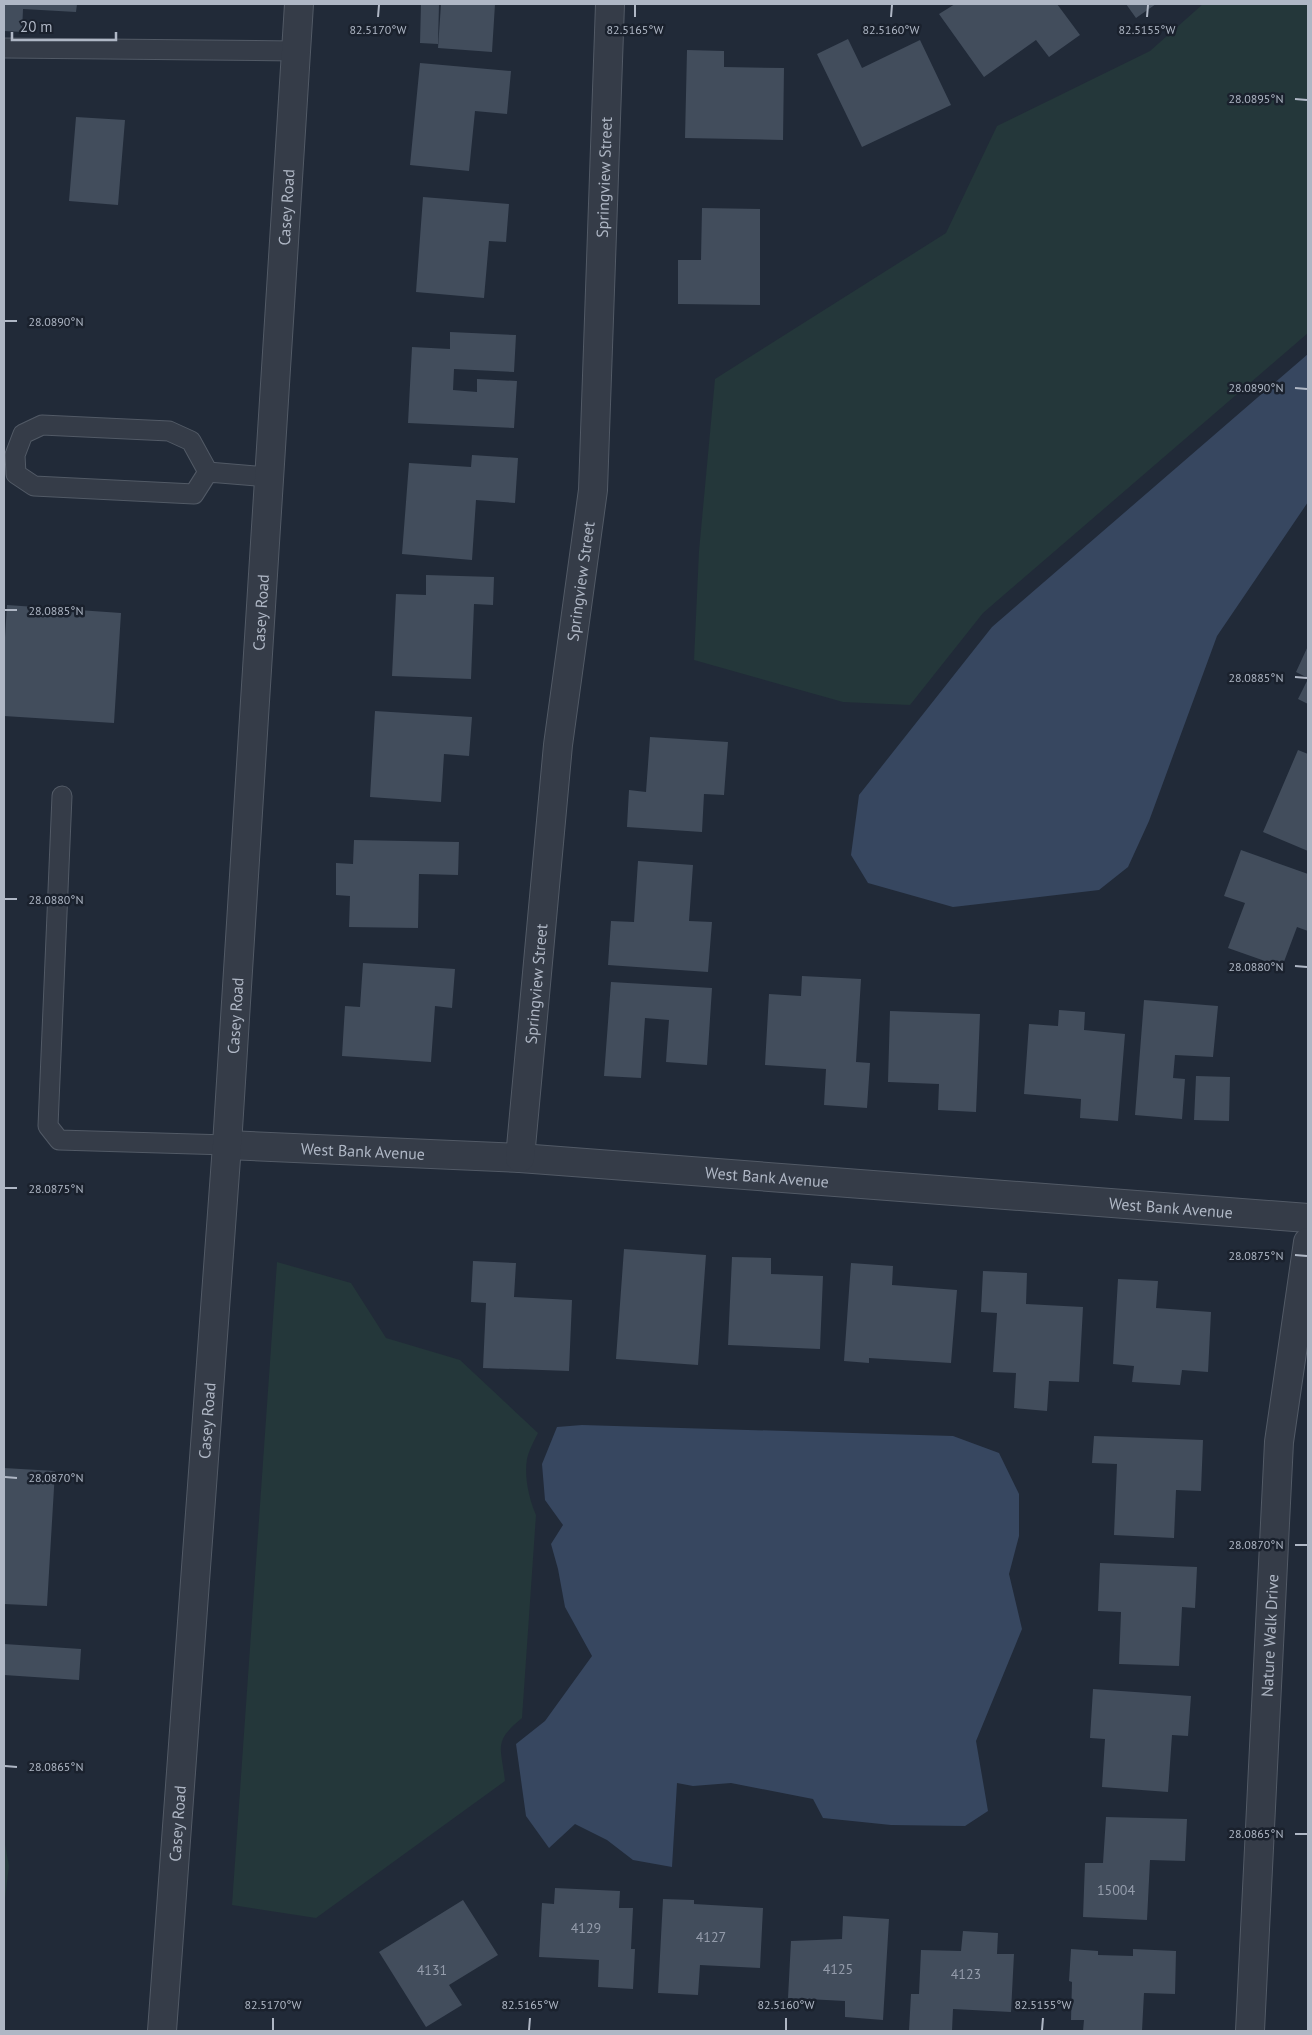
<svg xmlns="http://www.w3.org/2000/svg" width="1312" height="2035" font-family="'PT Sans',sans-serif">
<style>
.green{fill:#24373a}
.water{fill:#374760}
.building{fill:#424d5c}
.lines{fill:none;stroke-linecap:round;stroke-linejoin:round}
.service-casing{stroke:#525a66;stroke-width:21}
.minor-casing{stroke:#525a66;stroke-width:30}
.tertiary-casing{stroke:#525a66;stroke-width:30}
.service{stroke:#353c48;stroke-width:19}
.minor{stroke:#353c48;stroke-width:28}
.tertiary{stroke:#353c48;stroke-width:28}
.ticks{fill:none;stroke:#afb7c5;stroke-width:2}
.labels{text-anchor:middle;dominant-baseline:central;stroke-width:5;stroke-linejoin:round;paint-order:stroke}
.number-label{font-size:14px;fill:#949cab}
.street-label{font-size:16px;fill:#afb7c5;stroke:#1a212d}
.ticks-label{font-size:12px;text-anchor:middle;fill:#afb7c5;stroke:#1a212d;stroke-width:5;stroke-linejoin:round;paint-order:stroke}
</style>
<rect width="100%" height="100%" fill="#212a38"/>
<!-- green -->
<path class="green" d="M1203,4H1308V333L983,613L910,705L843,702L694,660L699,551L715,379L946,233L997,126L1150,51Z
M277,1262L351,1283L386,1338L460,1360L538,1433C534,1441 529,1450 527,1459C524,1477 529,1499 536,1515L522,1718C493,1742 501,1746 505,1781L316,1918L232,1905Z
M4,1839L9,1866L4,1907Z"/>
<!-- water -->
<path class="water" d="M1308,354V502L1217,636L1149,821L1128,867L1099,890L953,907L868,883L851,855L859,795L992,627Z
M582,1425L953,1436L999,1453L1019,1494V1536L1009,1574L1022,1629L976,1741L988,1811L965,1826L891,1825L823,1818L813,1799L731,1783L693,1786L677,1783L672,1867L633,1860L607,1840L575,1824L549,1848L526,1816L516,1744L545,1721L592,1656L565,1607L558,1569L551,1544L563,1525L545,1500L542,1464L557,1427Z"/>
<!-- building -->
<path class="building" d="M4,4H77L76,12L23,9L22,32L4,31Z
M421,4H439L438,44L420,43Z
M441,4H495L492,52L438,48Z
M955,4H1057L1080,35L1049,57L1036,40L984,77L939,14Z
M1126,4H1156L1136,18Z
M848,39L862,68L920,40L951,105L862,147L817,54Z
M687,50L724,51V67L784,68L783,140L685,138Z
M420,63L511,71L507,114L475,111L469,171L410,165Z
M76,117L125,120L118,205L69,201Z
M423,197L509,204L506,242L489,241L484,298L416,292Z
M702,208L760,209V305L678,304V260H701Z
M450,332L516,335L514,372L454,369L453,390L477,392V379L517,381L514,428L408,423L412,347L450,349Z
M472,455L518,458L515,503L476,500L472,560L402,554L409,463L471,467Z
M426,575L494,577L493,605L474,604L471,679L392,676L396,594L426,595Z
M7,605L121,613L114,723L4,716V653Z
M1308,646V678L1296,672Z
M1308,679V704L1298,699Z
M375,711L472,717L469,756L444,754L441,802L370,797Z
M650,737L728,742L724,795L704,794L702,832L627,827L629,790L646,792Z
M1298,750L1308,754V851L1263,832Z
M354,840L459,842L458,875L419,874L418,928L349,927L350,896L336,895V863L353,864Z
M1241,850L1308,874V931L1297,927L1282,967L1228,948L1245,903L1224,896Z
M638,861L693,865L689,921L712,922L708,972L608,965L611,921L634,922Z
M363,963L455,969L452,1008L435,1006L431,1062L342,1056L345,1006L360,1007Z
M802,976L861,979L856,1062L870,1063L867,1108L824,1105L826,1069L765,1065L769,994L801,996Z
M611,982L712,988L707,1065L666,1062L669,1020L645,1018L641,1078L604,1076Z
M1144,1000L1218,1006L1213,1057L1175,1055L1173,1078L1185,1079L1182,1119L1135,1115Z
M1059,1010L1085,1012L1084,1030L1125,1034L1118,1121L1080,1118L1081,1099L1024,1094L1029,1024L1058,1026Z
M890,1011L980,1014L976,1112L938,1110L939,1084L888,1082Z
M1196,1076L1230,1077L1229,1121L1194,1120Z
M624,1249L706,1255L698,1365L616,1359Z
M732,1257L771,1258V1274L823,1276L820,1349L728,1345Z
M473,1261L516,1263L514,1297L572,1300L569,1371L483,1368L486,1303L471,1302Z
M851,1263L893,1266L892,1285L957,1290L951,1363L869,1358V1363L844,1361Z
M983,1271L1027,1273L1026,1304L1083,1307L1079,1382L1049,1381L1047,1411L1014,1408L1016,1373L993,1372L997,1313L981,1312Z
M1118,1279L1158,1281L1156,1308L1211,1312L1208,1372L1182,1370L1180,1385L1132,1382L1134,1366L1113,1364Z
M1094,1436L1203,1440L1201,1491L1176,1490L1174,1538L1114,1535L1117,1464L1092,1463Z
M4,1468L55,1471L47,1606L4,1604Z
M1100,1563L1197,1567L1195,1608L1182,1607L1179,1666L1119,1664L1121,1612L1098,1611Z
M4,1644L81,1649L79,1680L4,1675Z
M1093,1689L1191,1696L1188,1736L1172,1735L1168,1792L1102,1787L1105,1739L1090,1738Z
M1106,1817L1187,1819L1185,1861L1150,1860L1147,1920L1083,1917L1085,1863H1103Z
M555,1888L620,1891L619,1908H633L631,1949H635L633,1989L598,1987L599,1960L539,1957L542,1903L554,1904Z
M663,1899L694,1900V1904L763,1908L760,1968L700,1965L698,1995L658,1993Z
M463,1900L498,1955L449,1985L462,2005L426,2027L379,1952Z
M843,1916L889,1919L883,2020L845,2017V2001L788,1998L791,1941L842,1939Z
M963,1931L998,1933L997,1954H1014L1011,2012L953,2009L952,2031H909L911,1994H919L921,1950L961,1951Z
M1071,1949L1098,1951V1955L1133,1956V1949L1176,1951L1175,1994L1144,1993L1142,2031H1083L1084,2020H1071L1072,1982L1069,1981Z"/>
<g class="lines">
<defs>
<path id="service" d="M4,48L296,51
M42,425L169,431L191,441L208,472L194,494L34,486L16,474L15,455L23,434Z
M208,472L269,477
M62,796L48,1126L59,1140L227,1145"/>
<g id="minor">
<path id="s1" d="M227,1145L520,1158L1308,1218"/>
<path id="s2" d="M520,1158L558,745L593,490L610,4"/>
<path id="s3" d="M1250,2031L1279,1442L1308,1242"/>
</g>
<g id="tertiary">
<path id="s4" d="M162,2031L227,1145L299,4"/>
</g>
</defs>
<!-- service casing -->
<use href="#service" class="service-casing"/>
<!-- minor casing -->
<use href="#minor" class="minor-casing"/>
<!-- tertiary casing -->
<use href="#tertiary" class="tertiary-casing"/>
<!-- service -->
<use href="#service" class="service"/>
<!-- minor -->
<use href="#minor" class="minor"/>
<!-- tertiary -->
<use href="#tertiary" class="tertiary"/>
</g>
<!-- ticks -->
<path class="ticks" d="M378,17L379,5M635,17V5M891,17L892,5M1147,17L1148,5M1295,99L1307,100M5,321H17M1295,388L1307,389M5,610H17M1295,677L1307,678M5,899H17M1295,966L1307,967M5,1188H17M1295,1255L1307,1256M5,1477L17,1478M1295,1545H1307M5,1766L17,1767M1295,1834H1307M273,2030V2018M529,2030L530,2018M786,2030V2018M1042,2030L1043,2018"/>
<g class="labels">
<!-- number labels -->
<g class="number-label">
<text x="1116" y="1890">15004</text>
<text x="586" y="1928">4129</text>
<text x="711" y="1937">4127</text>
<text x="838" y="1969">4125</text>
<text x="432" y="1970">4131</text>
<text x="966" y="1974">4123</text>
</g>
<!-- street labels -->
<g class="street-label">
<text stroke="none"><textPath href="#s2" startOffset="985">Springview Street</textPath></text>
<text stroke="none"><textPath href="#s4" startOffset="1828">Casey Road</textPath></text>
<text stroke="none"><textPath href="#s2" startOffset="580">Springview Street</textPath></text>
<text stroke="none"><textPath href="#s4" startOffset="1422">Casey Road</textPath></text>
<text stroke="none"><textPath href="#s2" startOffset="175">Springview Street</textPath></text>
<text stroke="none"><textPath href="#s4" startOffset="1018">Casey Road</textPath></text>
<text stroke="none"><textPath href="#s1" startOffset="136">West Bank Avenue</textPath></text>
<text stroke="none"><textPath href="#s1" startOffset="541">West Bank Avenue</textPath></text>
<text stroke="none"><textPath href="#s1" startOffset="946">West Bank Avenue</textPath></text>
<text stroke="none"><textPath href="#s4" startOffset="612">Casey Road</textPath></text>
<text stroke="none"><textPath href="#s3" startOffset="396">Nature Walk Drive</textPath></text>
<text stroke="none"><textPath href="#s4" startOffset="208">Casey Road</textPath></text>
</g>
</g>
<g class="ticks-label">
<text x="378" y="34">82.5170°W</text>
<text x="635" y="34">82.5165°W</text>
<text x="891" y="34">82.5160°W</text>
<text x="1147" y="34">82.5155°W</text>
<text x="1256" y="103">28.0895°N</text>
<text x="56" y="326">28.0890°N</text>
<text x="1256" y="392">28.0890°N</text>
<text x="56" y="615">28.0885°N</text>
<text x="1256" y="682">28.0885°N</text>
<text x="56" y="904">28.0880°N</text>
<text x="1256" y="971">28.0880°N</text>
<text x="56" y="1193">28.0875°N</text>
<text x="1256" y="1260">28.0875°N</text>
<text x="56" y="1482">28.0870°N</text>
<text x="1256" y="1549">28.0870°N</text>
<text x="56" y="1771">28.0865°N</text>
<text x="1256" y="1838">28.0865°N</text>
<text x="273" y="2009">82.5170°W</text>
<text x="530" y="2009">82.5165°W</text>
<text x="786" y="2009">82.5160°W</text>
<text x="1043" y="2009">82.5155°W</text>
</g>
<!-- border -->
<rect width="1312" height="2035" fill="none" stroke="#afb7c5" stroke-width="10"/>
<!-- scale -->
<path d="M12 32v8h104v-8" fill="none" stroke="#afb7c5" stroke-width="2.5"/>
<text x="20" y="32" font-size="15" fill="#afb7c5" stroke="#1a212d" stroke-width="4" paint-order="stroke">20 m</text>
</svg>
